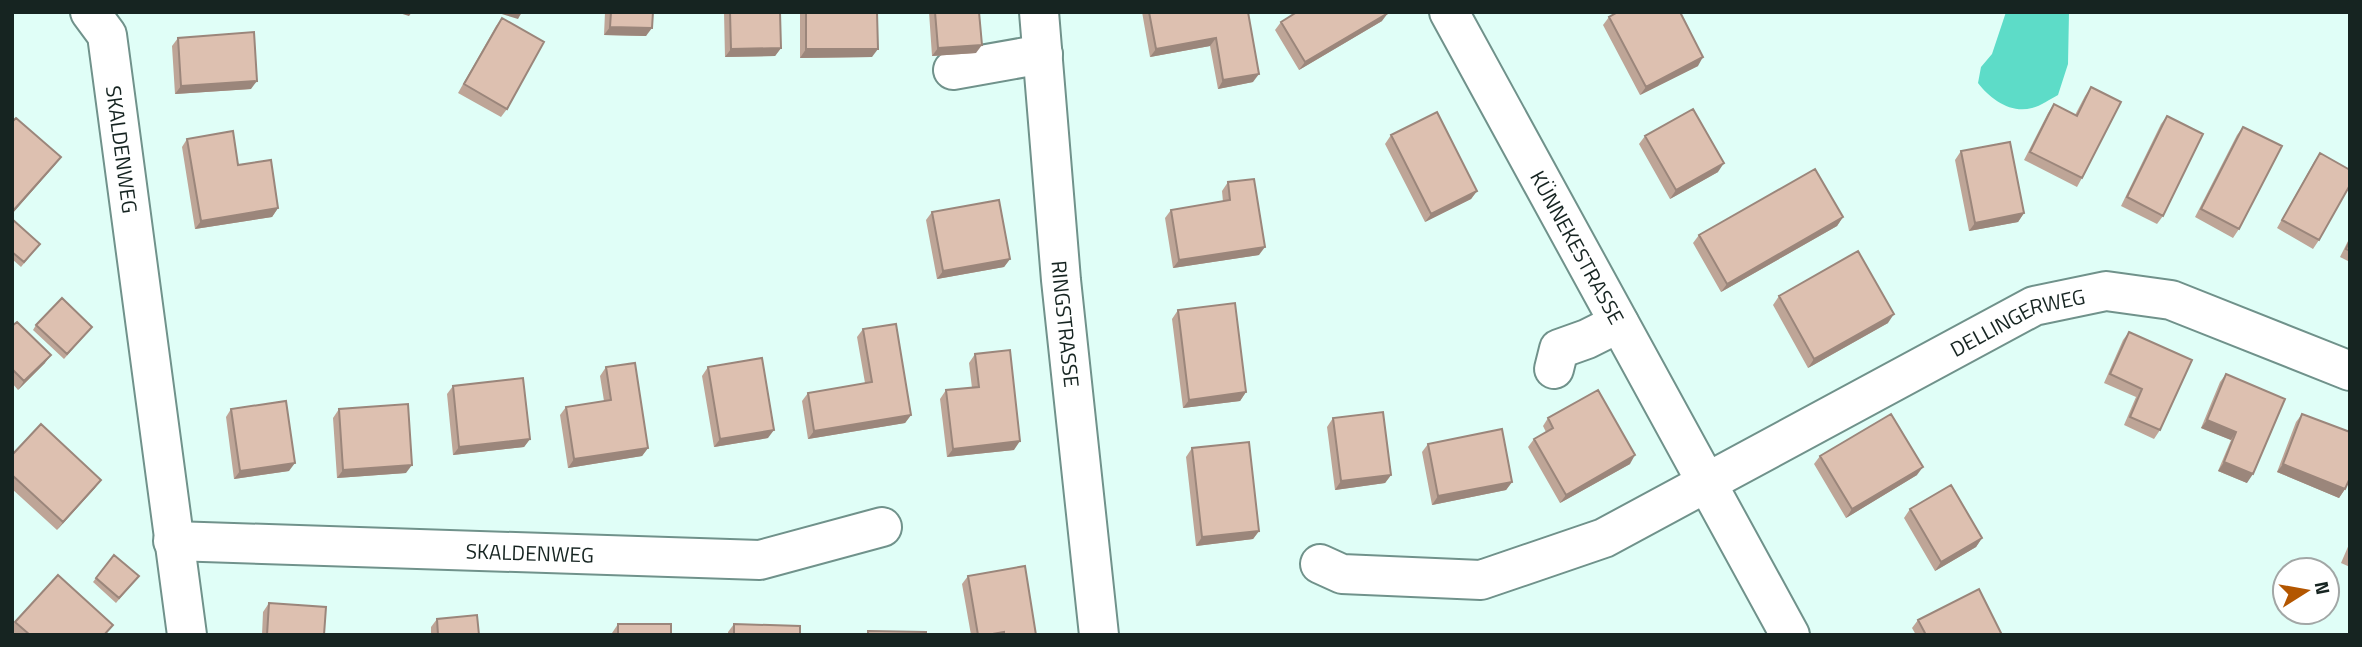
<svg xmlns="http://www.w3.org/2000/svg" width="2362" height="647" font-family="'Titillium Web',sans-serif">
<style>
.water{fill:#5ddcc8}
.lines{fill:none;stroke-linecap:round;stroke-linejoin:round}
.minor-casing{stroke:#70928b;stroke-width:42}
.minor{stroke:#fff;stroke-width:38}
.wall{fill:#bea597}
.shaded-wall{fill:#9b867b}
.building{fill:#ddc0b0;stroke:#9b867b;stroke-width:2}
.labels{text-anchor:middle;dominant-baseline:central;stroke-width:5;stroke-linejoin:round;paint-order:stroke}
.street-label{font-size:21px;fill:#162421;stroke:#fff}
</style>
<rect width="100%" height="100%" fill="#e0fef7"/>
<!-- water -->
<path class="water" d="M2006,12H2069L2068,64L2058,95C2050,99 2041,106 2032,108C2011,114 1990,99 1978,83L1981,67L1992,54Z"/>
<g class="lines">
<defs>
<g id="minor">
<path id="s1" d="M90,12L107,35L187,635"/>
<path id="s2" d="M1039,12L1061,280L1099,635"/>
<path id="s3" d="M1449,12L1790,635"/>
<path d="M953,70L1043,54"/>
<path d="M1554,369L1559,349L1587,339L1619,323"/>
<path id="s4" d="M173,541L760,560L882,527"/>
<path id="s5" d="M1320,564L1342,574L1481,580L1604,538L2034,306L2106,291L2171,300L2350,371"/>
</g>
</defs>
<!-- minor casing -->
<use href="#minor" class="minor-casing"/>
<!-- minor -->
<use href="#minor" class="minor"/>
</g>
<!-- wall -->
<path class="wall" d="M605,12H653L646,36L604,35Z
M724,12H780L781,48L775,56L725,57Z
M800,12H877L872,57L800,58Z
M929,12H979L976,53L932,56Z
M1142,12H1248L1253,82L1218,89L1210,46L1150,57Z
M1609,17L1698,66L1640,95L1603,25Z
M502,18L507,109L501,117L458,93L496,26Z
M1382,21L1299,70L1275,30L1281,22Z
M178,38L251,89L175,94L172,46Z
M2091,87L2082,178L2077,187L2024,160L2048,113L2054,104L2075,115L2085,96Z
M2167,116L2163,216L2157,224L2121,206L2161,124Z
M2243,127L2239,229L2233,238L2195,217L2237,135Z
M1391,135L1477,191L1471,199L1425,222L1385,144Z
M1645,136L1718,172L1670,199L1639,144Z
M187,139L238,165L278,208L272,217L195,229L182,147Z
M1961,151L2024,213L2018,222L1969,231L1955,160Z
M2320,153L2319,240L2313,249L2277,228L2314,162Z
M1228,182L1259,255L1173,268L1165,218L1171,210L1223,202L1222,191Z
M932,212L1010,259L1004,267L937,279L926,220Z
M1843,217L1837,226L1721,292L1693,243L1699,235Z
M12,219L40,244L21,267L12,259Z
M2350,237V262L2340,257Z
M1779,296L1888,323L1808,368L1773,305Z
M1178,310L1246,392L1240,401L1183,408L1172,319Z
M36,325L92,327L64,359L33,330Z
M12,326L45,363L18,390L12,383Z
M863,329L911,415L905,423L808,439L802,401L808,393L865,383L857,337Z
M2129,332L2160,430L2154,439L2124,425L2136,397L2104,383L2123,340Z
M975,354L1014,450L947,457L940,399L946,390L972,388L969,363Z
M606,367L648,448L642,456L568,468L560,415L566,407L604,401L600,376Z
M708,367L768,438L714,447L702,376Z
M2226,374L2247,483L2218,471L2231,440L2201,428L2220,382Z
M453,386L530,439L524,447L453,455L447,394Z
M231,409L289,471L234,479L226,417Z
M339,409L406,473L337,478L333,418Z
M2302,414L2345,489L2339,498L2277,472L2296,422Z
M1333,418L1391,475L1385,483L1335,490L1327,427Z
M1548,418L1630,464L1560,503L1528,447L1534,439L1546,432L1543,426Z
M1428,444L1512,482L1506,490L1432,505L1422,452Z
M1192,448L1259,531L1253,539L1196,546L1186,457Z
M12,455L95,488L57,530L12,489Z
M1820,456L1917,475L1846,518L1814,464Z
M1910,509L1982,538L1976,547L1935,571L1904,518Z
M2350,542V567L2341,563Z
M139,576L116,603L93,582L96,578Z
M968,576L1036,635H971L962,584Z
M269,603L324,635H262L263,612Z
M437,619L479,635H431V627Z
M1918,620L2002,635H1916L1912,628Z
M15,622L106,635H15L12,633V626Z
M618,624L671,635H612V633Z
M734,624L800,635H728V632Z"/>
<!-- shaded-wall -->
<path class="shaded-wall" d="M396,12H412L409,16Z
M495,12H522L518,19Z
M1388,13L1382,21L1299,70L1305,62Z
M610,27L652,28L646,36L604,35Z
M1216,38L1210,46L1150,57L1156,49Z
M982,45L976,53L932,56L938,48Z
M781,48L775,56L725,57L731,49Z
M806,49H878L872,57L800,58Z
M1703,57L1698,66L1640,95L1646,87Z
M1259,74L1253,82L1218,89L1223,80Z
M257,81L251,89L175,94L181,86Z
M61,157L55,165L12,214V212Z
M1724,163L1718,172L1670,199L1676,190Z
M1477,191L1471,199L1425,222L1431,214Z
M278,208L272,217L195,229L201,221Z
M2024,213L2018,222L1969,231L1975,223Z
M1843,217L1837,226L1721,292L1727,284Z
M1265,247L1259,255L1173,268L1179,260Z
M1010,259L1004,267L937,279L943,271Z
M1894,314L1888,323L1808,368L1814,359Z
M51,355L45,363L18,390L24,381Z
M1246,392L1240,401L1183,408L1189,400Z
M911,415L905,423L808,439L814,431Z
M2207,420L2236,432L2231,440L2201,428Z
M774,430L768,438L714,447L720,439Z
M530,439L524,447L453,455L459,447Z
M1020,441L1014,450L947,457L953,449Z
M648,448L642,456L568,468L574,459Z
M1635,455L1630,464L1560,503L1566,495Z
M2224,462L2253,474L2247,483L2218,471Z
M295,463L289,471L234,479L240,471Z
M2283,464L2345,489L2339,498L2277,472Z
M412,465L406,473L337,478L343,470Z
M1923,467L1917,475L1846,518L1852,509Z
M1391,475L1385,483L1335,490L1341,481Z
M101,480L95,488L57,530L63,522Z
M1512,482L1506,490L1432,505L1438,496Z
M1259,531L1253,539L1196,546L1202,537Z
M1982,538L1976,547L1935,571L1941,562Z"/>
<!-- building -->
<path class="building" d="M611,12H653L652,28L610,27Z
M730,12H780L781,48L731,49Z
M806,12H877L878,49H806Z
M935,12H979L982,45L938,48Z
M1149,12H1248L1259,74L1223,80L1216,38L1156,49Z
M1297,12H1388V13L1305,62L1281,22Z
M1618,12H1680L1703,57L1646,87L1609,17Z
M502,18L544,42L507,109L464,84Z
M254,32L257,81L181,86L178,38Z
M2091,87L2121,102L2082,178L2030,152L2054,104L2077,116Z
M1693,109L1724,163L1676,190L1645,136Z
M1437,112L1477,191L1431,214L1391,135Z
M2167,116L2203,134L2163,216L2127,197Z
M16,118L61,157L12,212V122Z
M2243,127L2282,146L2239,229L2201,209Z
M233,131L238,165L271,160L278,208L201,221L187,139Z
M2010,142L2024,213L1975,223L1961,151Z
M2320,153L2350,170V185L2319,240L2282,220Z
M1815,169L1843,217L1727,284L1699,235Z
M1254,179L1265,247L1179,260L1171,210L1230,200L1228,182Z
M999,200L1010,259L943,271L932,212Z
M12,219L40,244L24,262L12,252Z
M2350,240V251L2346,249Z
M1858,251L1894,314L1814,359L1779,296Z
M62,298L92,327L67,354L36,325Z
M1235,303L1246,392L1189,400L1178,310Z
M17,322L51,355L24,381L12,369V326Z
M896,324L911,415L814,431L808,393L872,382L863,329Z
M2129,332L2192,360L2160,430L2130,417L2142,389L2110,374Z
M1010,350L1020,441L953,449L946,390L979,387L975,354Z
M762,358L774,430L720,439L708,367Z
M635,363L648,448L574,459L566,407L611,400L606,367Z
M2226,374L2285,399L2253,474L2224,462L2236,432L2207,420Z
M523,378L530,439L459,447L453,386Z
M1598,390L1635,455L1566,495L1534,439L1553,428L1548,418Z
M286,401L295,463L240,471L231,409Z
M408,404L412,465L343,470L339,409Z
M1383,412L1391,475L1341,481L1333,418Z
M1891,414L1923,467L1852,509L1820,456Z
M2302,414L2350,432V478L2345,489L2283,464Z
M41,424L101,480L63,522L12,475V455Z
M1502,429L1512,482L1438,496L1428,444Z
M1249,442L1259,531L1202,537L1192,448Z
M1951,485L1982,538L1941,562L1910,509Z
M114,555L139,576L119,598L96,578Z
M1025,566L1036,635H1004V632L987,635H978L968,576Z
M58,575L113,625L104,635H30L15,622Z
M1979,589L2002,635H1926L1918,620Z
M269,603L326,607L324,635H267Z
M477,615L479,635H438L437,619Z
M618,624H671V635H618Z
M734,624L800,626V635H734Z
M868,631L926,632V635H868Z"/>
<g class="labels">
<!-- street labels -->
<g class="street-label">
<text stroke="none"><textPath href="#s1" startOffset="144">SKALDENWEG</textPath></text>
<text stroke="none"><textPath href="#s3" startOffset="268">KÜNNEKESTRASSE</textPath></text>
<text stroke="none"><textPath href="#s2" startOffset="313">RINGSTRASSE</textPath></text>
<text stroke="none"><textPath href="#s5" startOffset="761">DELLINGERWEG</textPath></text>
<text stroke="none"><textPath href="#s4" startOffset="357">SKALDENWEG</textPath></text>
</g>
</g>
<!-- border -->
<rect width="2362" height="647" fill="none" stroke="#162421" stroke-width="28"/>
<!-- north arrow -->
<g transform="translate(2306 591) rotate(79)"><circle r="33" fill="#ffffff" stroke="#a2a7a6" stroke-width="2"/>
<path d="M0-5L12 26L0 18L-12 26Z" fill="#b35600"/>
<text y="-10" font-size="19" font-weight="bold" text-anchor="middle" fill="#162421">N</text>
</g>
</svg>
